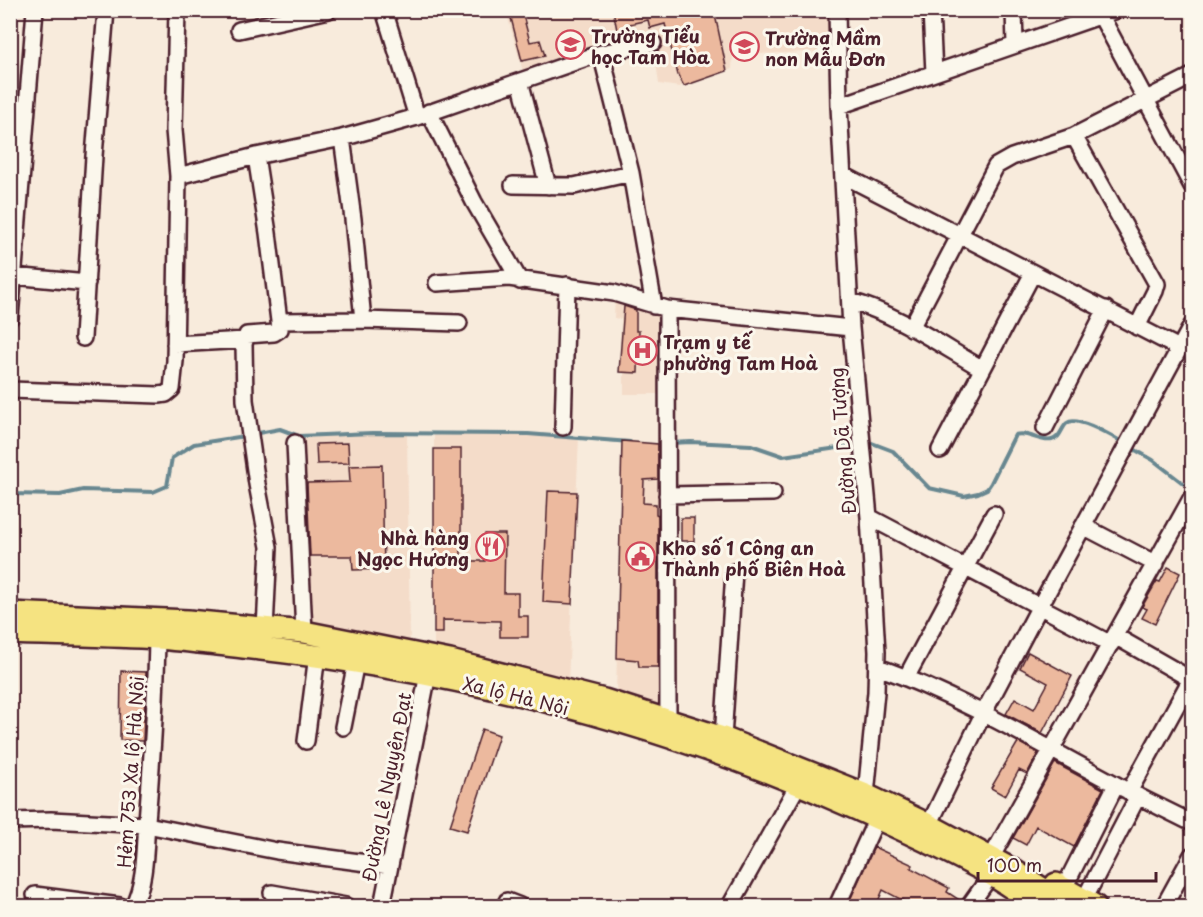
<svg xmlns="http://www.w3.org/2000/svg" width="1203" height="917" font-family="'Playpen Sans',sans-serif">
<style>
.built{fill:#f4dcc9}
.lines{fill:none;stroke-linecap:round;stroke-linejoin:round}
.stream{stroke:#688790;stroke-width:4}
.building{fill:#ecb99e;stroke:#4a1f2b;stroke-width:1.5}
.minor-casing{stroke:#4a1f2b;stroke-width:20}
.highway-casing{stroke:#4a1f2b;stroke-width:26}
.minor{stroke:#fbf7ec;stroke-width:15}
.highway{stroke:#f5e381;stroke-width:21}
.labels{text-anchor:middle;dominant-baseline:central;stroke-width:6;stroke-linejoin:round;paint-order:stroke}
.poi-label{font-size:18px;font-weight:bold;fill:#4a1f2b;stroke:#fbf7ec;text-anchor:start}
.street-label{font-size:18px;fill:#4a1f2b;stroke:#fbf7ec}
</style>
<rect width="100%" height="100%" fill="#f8ebdc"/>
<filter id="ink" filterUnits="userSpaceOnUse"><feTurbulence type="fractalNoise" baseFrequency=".0167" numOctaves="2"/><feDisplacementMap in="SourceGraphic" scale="12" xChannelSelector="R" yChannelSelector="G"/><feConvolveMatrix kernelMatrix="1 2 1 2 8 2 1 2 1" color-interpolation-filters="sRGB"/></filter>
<g filter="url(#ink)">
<!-- built -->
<path class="built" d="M515,10L833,11V51L733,55L732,69L679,87L659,84L653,41L524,75L507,15L515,13Z
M615,298L663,312V394H624V373L619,372L621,319L614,318Z
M407,433L410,644L308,626L299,436Z
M434,433L579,437L568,683L434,650Z
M622,441L649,444L663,443L664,711L616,696Z"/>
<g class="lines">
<!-- stream -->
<path class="stream" d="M253,434L280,429L299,436L372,433L528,434L630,442
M670,443L691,442L751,445L783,456L858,445
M865,444L872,443L893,451L929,488L964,496L978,493L987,489L991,483L1015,435C1028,431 1040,443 1052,440C1061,438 1061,428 1067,423C1078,415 1113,437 1124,443
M1130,447L1153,460L1184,484
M10,494L60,495L83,490L153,492L167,486L172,458L194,444L245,436"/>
</g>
<!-- building -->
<path class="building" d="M613,10H714L727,71L684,86L678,75L665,24L650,28L648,20L625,25L629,38L619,40Z
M523,15L530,42L540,40L545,56L522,61L511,18Z
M624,306L636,310V331H639L638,373L619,372Z
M622,441L658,444V479L644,480L643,503L656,504V514L658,515V667H639L638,660L617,658Z
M348,443L349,463L317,464L316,444Z
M434,449H461V561H485V534H505L504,593H518V616H528V637H500V621L443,620V633H434Z
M382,465L384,569L353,570L352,556H310L307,483L350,482L349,466Z
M548,491L577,492L572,604L543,602Z
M681,518H694V541H681Z
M1168,567L1180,573L1155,624L1142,618L1147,609L1142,607L1157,581L1160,582Z
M1028,652L1072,676L1042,733L1006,714L1015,698L1034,709L1048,683L1020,668Z
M121,671L146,672L143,741L120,740Z
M482,729L499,735L467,831L450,826Z
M1018,742L1038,753L1027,774L1019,770L1005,796L991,788Z
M1055,763L1103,789L1074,847L1036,826L1026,845L1013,838Z
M874,847L913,865L911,868L949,888L947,892L961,901L959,906H907L908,903L883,890L876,906H847Z"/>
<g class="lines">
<defs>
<path id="minor" d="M837,10L839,106L851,328L869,517L877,652L876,692L866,795
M931,10L934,73
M1014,10L1015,45
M1101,10V16L1192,186
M239,30L329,10
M601,53L653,43
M520,81L548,186
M839,106L1117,10
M429,112L474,202L520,281
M417,117L601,53L631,173L654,306
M1074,136L1157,284L1155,291L1137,327
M342,138L353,219L363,320
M256,156L268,233L280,329L274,333L247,335L244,344L245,400L257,484L269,547L265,629
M843,175L1179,348
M178,176L256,156L342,138L417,117L384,10
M513,185L574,186L631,173
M13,276L87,283
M437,283L509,278L614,293L667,309L851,328
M850,301C897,314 939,344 981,368
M667,309L668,719
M10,318L35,10
M280,321L363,320L459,323
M911,328L996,166L1012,157L1074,136L1192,76
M83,338L94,156L106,10
M175,344L245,340
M10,390L159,395L166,394L172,389L175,361L178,176L174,130L177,10
M563,427L567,285
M1045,428L1106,309
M295,443L304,632
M940,450L1033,273
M667,495L773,493
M869,517L1111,644
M1083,526L1156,564
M1115,636L1192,680
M878,667C961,697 1038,743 1115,784C1140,798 1167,810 1192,823
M906,678L994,514
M343,727L356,662
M723,738L734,572
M306,741L317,655
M1129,792L1191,679
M10,821L51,820L147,825L277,851L389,866
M929,825L983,714L1040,606L1192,325
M991,858L1192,497
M1064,888L1116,785
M272,893L346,906
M35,895L120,906
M1084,900L1138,796
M507,901L520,906
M133,906C146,881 145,849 147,821C152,760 156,699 157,638
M382,906L428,674
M730,906L799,783
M837,906L877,818
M969,906L991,875
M1164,906L1192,855"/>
<path id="highway" d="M10,613L188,621L304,632L450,661L604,700L723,738L866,795L929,825L1013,870L1069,906
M10,633C59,635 108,635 157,638C186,640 214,644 243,647C455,670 664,722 859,810C903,830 948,850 990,874C1007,884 1023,896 1040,906
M1056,884L1095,906"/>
</defs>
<!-- minor casing -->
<use href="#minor" class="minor-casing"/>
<!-- highway casing -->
<use href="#highway" class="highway-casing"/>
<!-- minor -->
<use href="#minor" class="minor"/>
<!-- highway -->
<use href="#highway" class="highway"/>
</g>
</g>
<!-- icons -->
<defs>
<symbol id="school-ring" viewBox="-11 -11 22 22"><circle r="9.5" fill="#fbf7ec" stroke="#d1495b" stroke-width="1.5"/><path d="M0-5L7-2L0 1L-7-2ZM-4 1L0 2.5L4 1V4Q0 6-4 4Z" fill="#d1495b"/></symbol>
<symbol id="hospital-ring" viewBox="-11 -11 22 22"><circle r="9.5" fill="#fbf7ec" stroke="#d1495b" stroke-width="1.5"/><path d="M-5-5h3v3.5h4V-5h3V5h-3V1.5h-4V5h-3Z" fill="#d1495b"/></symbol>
<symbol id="restaurant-ring" viewBox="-11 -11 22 22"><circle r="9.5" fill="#fbf7ec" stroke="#d1495b" stroke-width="1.5"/><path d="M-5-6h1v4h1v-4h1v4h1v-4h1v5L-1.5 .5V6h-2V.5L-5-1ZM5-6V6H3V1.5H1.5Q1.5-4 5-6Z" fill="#d1495b"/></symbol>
<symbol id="civic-ring" viewBox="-11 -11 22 22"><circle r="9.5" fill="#fbf7ec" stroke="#d1495b" stroke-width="1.5"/><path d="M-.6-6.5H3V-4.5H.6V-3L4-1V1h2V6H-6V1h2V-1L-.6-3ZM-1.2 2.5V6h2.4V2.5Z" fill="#d1495b"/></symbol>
</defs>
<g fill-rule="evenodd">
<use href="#school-ring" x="554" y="28" width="33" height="33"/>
<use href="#school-ring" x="728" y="30" width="33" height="33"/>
<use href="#hospital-ring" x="626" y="334" width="33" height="33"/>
<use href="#restaurant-ring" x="474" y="530" width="33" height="33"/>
<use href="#civic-ring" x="624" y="540" width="33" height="33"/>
</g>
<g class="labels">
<!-- poi labels -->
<g class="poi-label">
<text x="591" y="35">Trường Tiểu<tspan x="591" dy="21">học Tam Hòa</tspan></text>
<text x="765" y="37">Trường Mầm<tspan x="765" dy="21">non Mẫu Đơn</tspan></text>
<text x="663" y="341">Trạm y tế<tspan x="663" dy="21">phường Tam Hoà</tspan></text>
<text x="469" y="537" text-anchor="end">Nhà hàng<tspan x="469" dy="21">Ngọc Hương</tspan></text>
<text x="662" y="547">Kho số 1 Công an<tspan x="662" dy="21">Thành phố Biên Hoà</tspan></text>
</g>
<!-- street labels -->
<g class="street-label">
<text transform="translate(842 441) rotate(-95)">Đường Dã Tượng</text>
<text transform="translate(516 695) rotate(14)">Xa lộ Hà Nội</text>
<text transform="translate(130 772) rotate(-86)">Hẻm 753 Xa lộ Hà Nội</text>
<text transform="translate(386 787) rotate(-79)">Đường Lê Nguyên Đạt</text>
</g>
</g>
<!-- margin -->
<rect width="1203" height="917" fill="none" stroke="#fbf7ec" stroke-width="36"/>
<rect x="18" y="18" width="1167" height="881" fill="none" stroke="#4a1f2b" stroke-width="2" filter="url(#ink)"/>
<!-- scale -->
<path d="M978 872v9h178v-9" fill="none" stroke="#4a1f2b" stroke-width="3"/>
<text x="987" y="872" font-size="18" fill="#4a1f2b" stroke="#fbf7ec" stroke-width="4.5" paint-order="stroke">100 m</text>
</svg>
